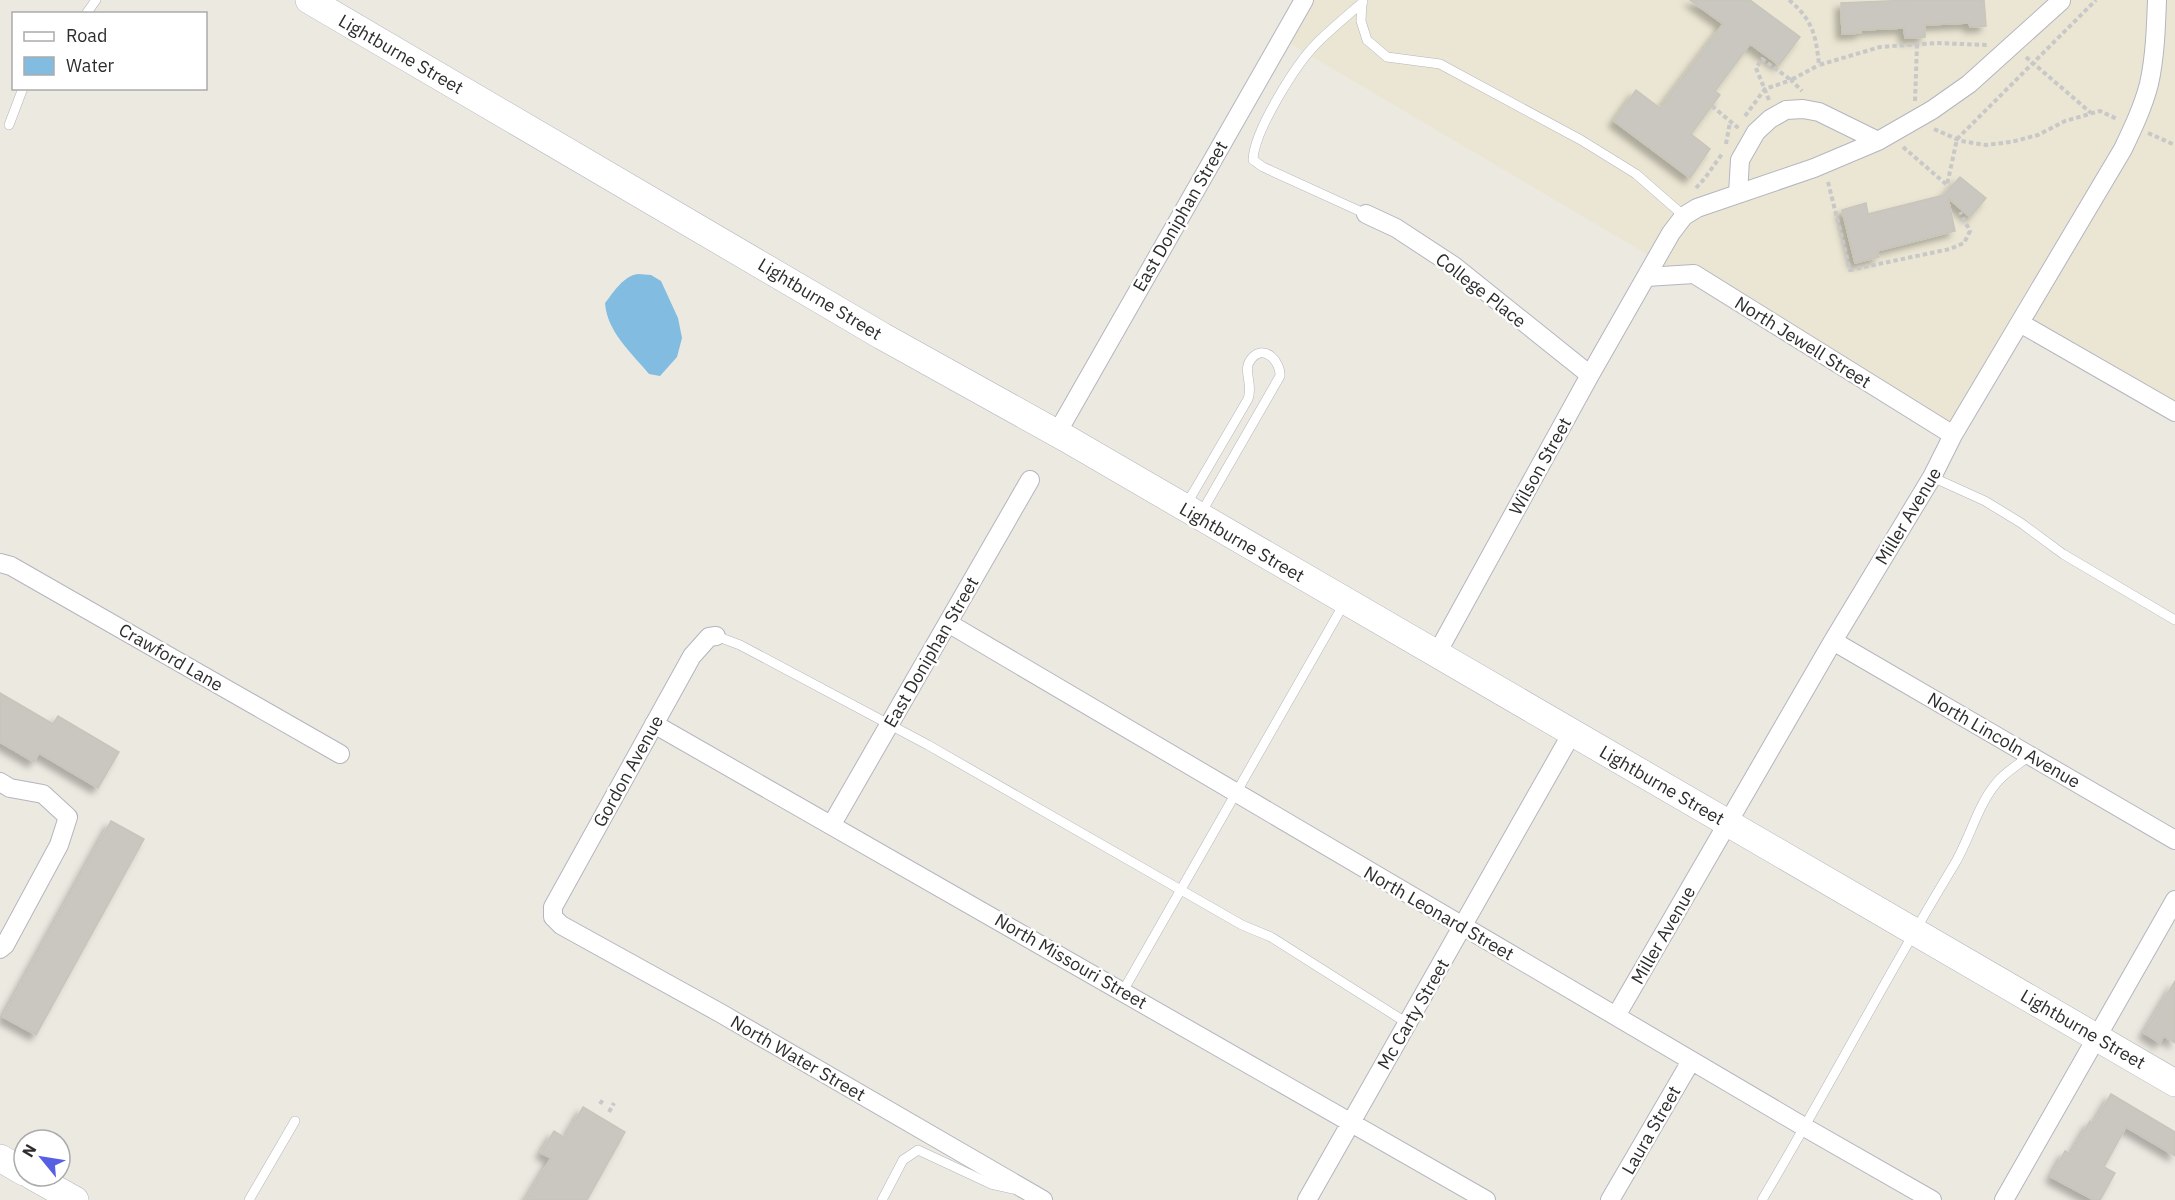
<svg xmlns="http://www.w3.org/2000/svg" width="2175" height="1200" font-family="'IBM Plex Sans',sans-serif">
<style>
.education{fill:#ebe6d3}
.water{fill:#82bce0}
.building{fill:#c9c7bf;stroke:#c8c5bb;stroke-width:1.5;filter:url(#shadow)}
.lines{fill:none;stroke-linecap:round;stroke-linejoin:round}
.lane-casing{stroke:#b4b5bf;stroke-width:10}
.street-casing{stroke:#b4b5bf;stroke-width:20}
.secondary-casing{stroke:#b4b5bf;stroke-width:28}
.path{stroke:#c8c8c8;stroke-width:4;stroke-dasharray:4.5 3;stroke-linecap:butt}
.lane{stroke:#fff;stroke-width:9}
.street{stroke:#fff;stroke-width:18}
.secondary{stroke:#fff;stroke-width:27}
.labels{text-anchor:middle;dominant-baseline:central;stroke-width:5;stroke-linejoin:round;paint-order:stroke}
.street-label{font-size:18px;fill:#2d2d2d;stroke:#fff}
</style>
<defs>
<filter id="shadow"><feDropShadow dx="-5.5" dy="5.5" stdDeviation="3" flood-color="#0004"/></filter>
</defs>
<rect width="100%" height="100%" fill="#ece9e1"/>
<!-- education -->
<path class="education" d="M1305,0H2175V413L2020,323L1953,435L1282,39Z"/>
<!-- water -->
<path class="water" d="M638,274L651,275L661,281L678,318L682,338L677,357L660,376L649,374C632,353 607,332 605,303C614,292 623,276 638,274Z"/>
<!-- building -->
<path class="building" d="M1690,0H1750L1800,37L1779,65L1750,44L1715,91L1720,95L1691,134L1710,149L1690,178L1614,121L1636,90L1660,108L1723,24Z
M1911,0H1984L1986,26L1970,27L1969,23L1925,25V37L1905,38L1904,28L1860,30L1861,33L1842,34L1841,3Z
M1960,177L1986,198L1970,217L1948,198L1955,231L1877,251L1879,257L1855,263L1842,210L1866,203L1868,214L1944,195Z
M0,693L53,724L58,716L119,752L98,788L39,753L34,762L0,742Z
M111,821L144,839L36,1035L3,1017Z
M2175,981V1043L2164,1036L2160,1043L2144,1033Z
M2111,1094L2175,1132V1156L2126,1127L2104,1167L2115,1173L2100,1200H2094L2051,1177L2065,1151L2071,1154L2090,1121L2094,1123Z
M583,1107L625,1132L587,1200H526L551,1158L541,1153L554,1131L565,1138Z"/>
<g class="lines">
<defs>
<path id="lane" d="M1362,2L1361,21L1367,40L1387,57L1440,64L1581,140L1636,174L1684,216
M1363,2C1348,15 1332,28 1317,43C1296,64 1254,131 1253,160L1263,167L1366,214
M86,14L96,0
M9,125L23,88
M1932,477L1985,501L2021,523L2063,554L2175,620
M1186,505L1248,399C1254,383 1241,370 1252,358C1265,343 1281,363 1280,376L1200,515
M716,636L740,645L928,745L1242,925L1271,937L1407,1023
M1123,991L1345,602
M249,1200L295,1121
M882,1200L903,1160L918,1150L991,1184L1013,1189
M1762,1200C1828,1089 1887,975 1954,865C1971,837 1978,801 2001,778C2010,769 2021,763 2030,755"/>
<path id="street" d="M1738,194L1740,160L1756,132L1770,119L1786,110L1803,109L1819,112L1878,141
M1366,214L1396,228L1454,266L1590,375
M1646,277L1694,274L1953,435
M2020,323L2175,412
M1057,433L1304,0
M0,563L11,566L340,754
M948,623L1806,1128L1932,1200
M716,636L709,637L692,656L553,907V917L561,925L722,1014L1043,1200
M1833,641L2175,840
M1436,655L1590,375L1671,233L1684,216L1697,208L1814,168L1878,141L1932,110L1969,84L2061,1
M654,724L1486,1200
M0,782L10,788L43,794L68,817L59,845L5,945L0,949
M832,824L1030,480
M1616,1016L1833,641L1932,477L1953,435L2123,149C2133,128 2143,107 2149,84C2155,57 2156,28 2157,0
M1307,1200L1572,733
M1610,1200L1691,1061
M2004,1200L2175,900"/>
<path id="secondary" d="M309,0L882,336L1069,440L2175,1083
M0,1158L24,1172
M32,1176L75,1200"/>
</defs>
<!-- lane casing -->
<use href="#lane" class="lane-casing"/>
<!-- street casing -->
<use href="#street" class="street-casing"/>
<!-- secondary casing -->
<use href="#secondary" class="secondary-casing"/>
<!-- path -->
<path class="path" d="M1789,0C1813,20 1816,36 1819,65L1880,47L1936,43L1987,45
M2026,57L2091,113
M1769,100L1756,68L1762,59L1791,80L1819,65
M1915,101L1917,45
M1712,106L1737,127L1738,124
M1745,116L1765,89L1791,80L1802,91
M1934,129L1961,141L1986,145L2011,142L2038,135L2065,121L2100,111L2117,119
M2148,133L2175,145
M1726,144L1730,122
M1903,147L1947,185L1957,139L2096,0
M1828,182L1850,270L1950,249L1964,243L1970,231L1960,212
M1696,188L1705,178L1722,154
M600,1104L604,1098
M609,1112L614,1103"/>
<!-- lane -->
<use href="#lane" class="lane"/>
<!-- street -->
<use href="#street" class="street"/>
<!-- secondary -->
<use href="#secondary" class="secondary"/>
</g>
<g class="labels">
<!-- street labels -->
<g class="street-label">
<text transform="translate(401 54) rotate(30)">Lightburne Street</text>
<text transform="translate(1180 216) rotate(-60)">East Doniphan Street</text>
<text transform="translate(1481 290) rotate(38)">College Place</text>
<text transform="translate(820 299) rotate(31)">Lightburne Street</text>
<text transform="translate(1803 342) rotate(32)">North Jewell Street</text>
<text transform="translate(1540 466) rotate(-61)">Wilson Street</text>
<text transform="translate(1908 516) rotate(-59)">Miller Avenue</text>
<text transform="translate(1242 542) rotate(30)">Lightburne Street</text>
<text transform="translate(931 652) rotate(-60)">East Doniphan Street</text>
<text transform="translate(171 657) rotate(30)">Crawford Lane</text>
<text transform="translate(2004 740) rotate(30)">North Lincoln Avenue</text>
<text transform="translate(628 771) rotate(-61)">Gordon Avenue</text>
<text transform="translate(1662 785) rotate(30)">Lightburne Street</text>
<text transform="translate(1439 913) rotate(30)">North Leonard Street</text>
<text transform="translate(1663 935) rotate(-60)">Miller Avenue</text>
<text transform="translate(1071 961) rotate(30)">North Missouri Street</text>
<text transform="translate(1413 1014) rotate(-60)">Mc Carty Street</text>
<text transform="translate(2083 1029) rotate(30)">Lightburne Street</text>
<text transform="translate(798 1058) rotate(30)">North Water Street</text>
<text transform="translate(1651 1130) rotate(-60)">Laura Street</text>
</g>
</g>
<!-- legend -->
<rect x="12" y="12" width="195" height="78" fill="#ffffff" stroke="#ababab" stroke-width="1.5"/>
<rect x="24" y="32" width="30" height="9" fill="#ffffff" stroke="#ababab" stroke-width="1.5"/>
<text x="66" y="42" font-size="18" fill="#2d2d2d">Road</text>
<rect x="24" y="57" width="30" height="18" fill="#82bce0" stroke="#ababab" stroke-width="1.5"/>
<text x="66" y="72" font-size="18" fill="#2d2d2d">Water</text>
<!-- north arrow -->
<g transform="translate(42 1158) rotate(300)"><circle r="28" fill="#ffffff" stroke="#ababab" stroke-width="1.5"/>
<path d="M0-4.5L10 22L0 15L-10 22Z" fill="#5760e3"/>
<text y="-9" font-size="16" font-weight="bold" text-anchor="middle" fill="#2d2d2d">N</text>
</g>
</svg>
